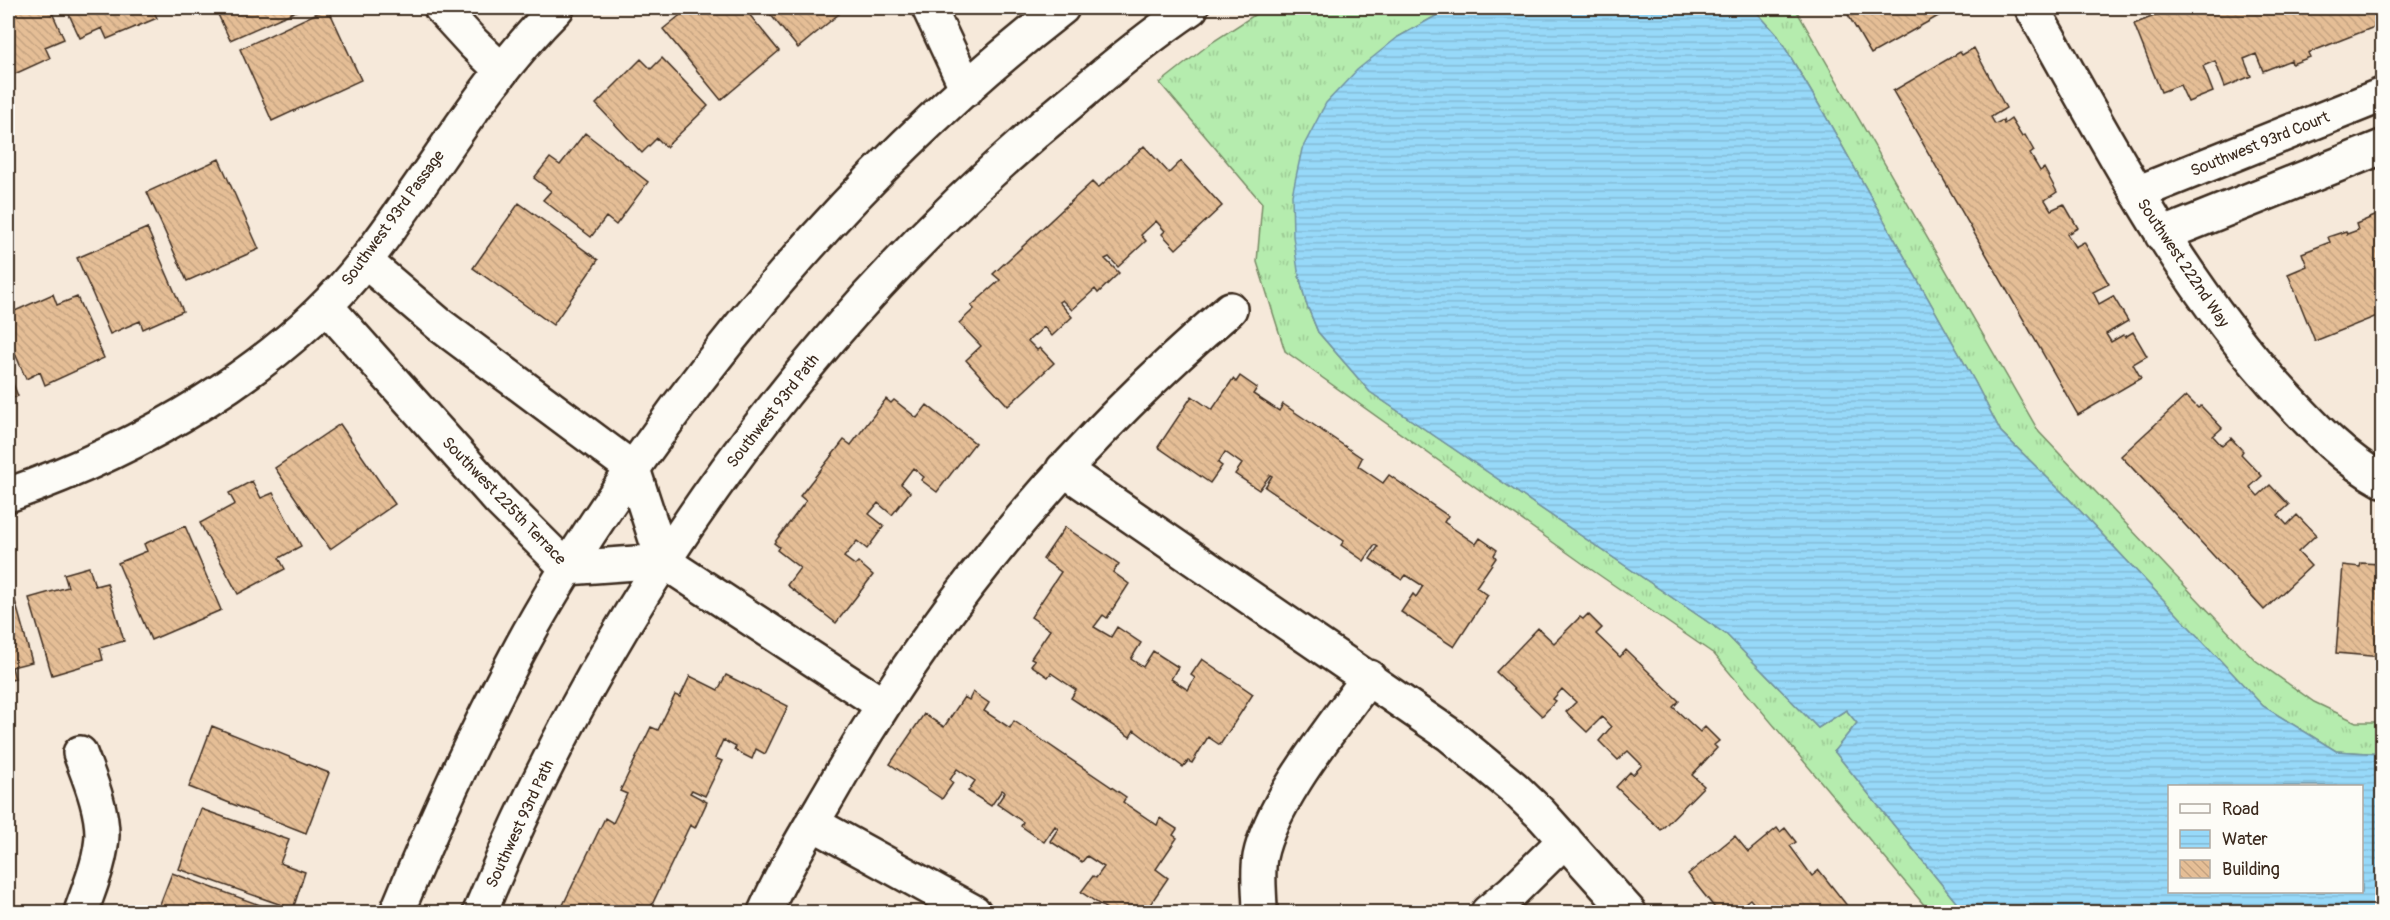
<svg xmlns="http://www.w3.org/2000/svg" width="2390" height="920" font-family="Pangolin,sans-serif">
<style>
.grass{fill:url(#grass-tufts);stroke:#788b66;stroke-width:1.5}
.water{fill:url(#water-rules);stroke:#7293a1;stroke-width:1.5;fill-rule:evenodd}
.building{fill:url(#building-back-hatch);stroke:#3b2a1e;stroke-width:1.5}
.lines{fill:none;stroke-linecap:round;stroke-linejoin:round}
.minor-casing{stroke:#3b2a1e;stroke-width:38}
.tertiary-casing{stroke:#3b2a1e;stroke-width:38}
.minor{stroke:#fdfcf7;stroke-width:33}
.tertiary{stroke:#fdfcf7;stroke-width:33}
.labels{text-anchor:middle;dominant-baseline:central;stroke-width:5;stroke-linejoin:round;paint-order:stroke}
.street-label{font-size:16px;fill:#3b2a1e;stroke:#fdfcf7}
</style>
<defs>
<pattern id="grass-tufts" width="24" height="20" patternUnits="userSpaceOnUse" patternTransform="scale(1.5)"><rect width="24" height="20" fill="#b5ecae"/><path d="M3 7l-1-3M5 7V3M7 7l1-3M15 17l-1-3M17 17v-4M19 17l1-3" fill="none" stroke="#9dcb95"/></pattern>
<pattern id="water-rules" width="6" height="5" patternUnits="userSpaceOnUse" patternTransform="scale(1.5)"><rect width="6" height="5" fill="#97d9f9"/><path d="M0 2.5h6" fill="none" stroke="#83bad5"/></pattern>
<pattern id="building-back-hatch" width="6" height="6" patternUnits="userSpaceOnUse" patternTransform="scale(1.5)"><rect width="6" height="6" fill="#e5be96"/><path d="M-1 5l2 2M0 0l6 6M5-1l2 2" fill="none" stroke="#c5a381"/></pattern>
</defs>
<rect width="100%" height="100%" fill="#f6e9da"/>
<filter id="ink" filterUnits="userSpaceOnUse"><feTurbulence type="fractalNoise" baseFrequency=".0167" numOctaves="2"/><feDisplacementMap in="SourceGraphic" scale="12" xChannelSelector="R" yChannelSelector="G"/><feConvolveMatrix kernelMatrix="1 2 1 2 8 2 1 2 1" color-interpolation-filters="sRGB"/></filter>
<g filter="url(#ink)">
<!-- grass -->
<path class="grass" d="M1265,8H1450L1398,37L1298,271L1306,303L1318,332L1370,392L1727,635L1818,728L1846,710L1857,723L1834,751L1964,912H1930L1714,654L1589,568L1285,351L1257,262L1262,203L1160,83L1211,43Z
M1753,8H1795L2039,432L2255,660L2314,702L2356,722H2382V754L2336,751L2263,706L2069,499L2001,432L1975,382L1822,110L1778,36Z"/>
<!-- water -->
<path class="water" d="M1450,8H1753L1778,36L1822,110L1975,382L2001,432L2069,499L2263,706L2336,751L2382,754V912H1964L1834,751L1857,723L1846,710L1818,728L1727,635L1370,392L1318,332L1306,303L1298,271L1293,236L1292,195L1302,149L1326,103L1357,70L1398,37ZM2170,786H2362V892H2170Z"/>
<!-- building -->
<path class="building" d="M8,8H50L64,39L45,47L50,58L8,77Z
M66,8H152L157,18L107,39L102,28L80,38Z
M215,8H303L230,40Z
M328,8L361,80L272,121L240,49Z
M689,8H744L779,51L721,100L663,29Z
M765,8H846L798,48Z
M1844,8H1947L1949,10L1871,54Z
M2174,8H2382V24L2308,53L2310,57L2292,64L2291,60L2263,71L2256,54L2244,59L2251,76L2225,87L2215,61L2203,66L2213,92L2188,102L2180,85L2161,92L2134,24Z
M1974,48L2006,108L1991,117L1995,124L2003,120L2004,124L2011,119L2022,137L2025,135L2034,151L2030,154L2040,171L2044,168L2057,192L2045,200L2051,210L2064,204L2078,228L2067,234L2075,247L2084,242L2109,284L2093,292L2099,304L2113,296L2128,321L2106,334L2111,342L2123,335L2125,337L2133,332L2147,356L2133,364L2141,378L2078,415L1893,91L1960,52L1962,55Z
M662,58L708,106L666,147L657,138L642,153L596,104L641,59L651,69Z
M585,133L648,182L616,225L606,217L591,237L543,200L551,191L534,178L550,158L560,165Z
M1144,146L1169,173L1181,161L1222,206L1176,249L1162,234L1165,231L1156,221L1141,235L1146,241L1118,267L1109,257L1105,259L1119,273L1098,293L1095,289L1072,310L1062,300L1059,302L1072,317L1052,336L1044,327L1028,341L1037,350L1040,348L1054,363L1008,406L966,360L981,346L959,323L974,309L971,306L1000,280L993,274L1092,182L1098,188Z
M219,159L259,249L187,281L147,192Z
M519,203L598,260L553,325L473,268Z
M2382,213V314L2315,341L2288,274L2307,266L2302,253L2330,242L2328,237L2346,231L2347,234L2358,230L2356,224Z
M147,228L183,311L143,329L140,321L110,334L77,258Z
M53,294L57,305L77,297L104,358L45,385L40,372L26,379L8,337V314Z
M8,371L18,396L8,400Z
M1240,376L1257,388L1253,394L1279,411L1283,404L1362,458L1358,466L1383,483L1389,475L1448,516L1444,522L1476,544L1480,538L1497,550L1494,555L1496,558L1476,587L1488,595L1454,647L1401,612L1413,594L1416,597L1423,586L1406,575L1402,580L1370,559L1378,547L1375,545L1364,561L1341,545L1344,541L1265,487L1272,476L1270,475L1259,490L1235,474L1242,464L1225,452L1218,463L1222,466L1210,483L1158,447L1192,396L1212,410L1233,379L1236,382Z
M2186,396L2198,408L2201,406L2222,428L2213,436L2222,446L2231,438L2243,451L2241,454L2262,476L2250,487L2258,496L2270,485L2289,505L2278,515L2287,525L2297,515L2316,535L2298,552L2311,566L2264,610L2121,456Z
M886,399L891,403L894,400L917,418L927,405L975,443L937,492L921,480L924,477L913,468L901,484L910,492L892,515L878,503L869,514L884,526L867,549L857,541L844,557L855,565L858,562L873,575L836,623L787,585L800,568L777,550L779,547L774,543L806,501L800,496L844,440L851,445Z
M340,424L395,504L330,549L275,468Z
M252,481L261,498L273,493L301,546L279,558L285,569L238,594L200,523L235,504L229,493Z
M185,526L221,610L151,640L118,563L147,551L144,544Z
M1065,527L1119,564L1113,572L1129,584L1107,618L1103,615L1094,627L1111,637L1117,627L1141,643L1131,659L1143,667L1153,651L1178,667L1171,679L1188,690L1195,678L1191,675L1202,659L1253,694L1220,745L1208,737L1192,763L1188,761L1183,767L1134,730L1130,737L1071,698L1076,690L1051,673L1048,677L1031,665L1035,660L1031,658L1050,630L1031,617L1061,572L1043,559Z
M2361,563L2382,564V657L2336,653L2343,565L2360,567Z
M89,567L95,586L107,583L124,641L100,648L103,660L52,675L29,598L68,587L64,574Z
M14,597L32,662L12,667L15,679L8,681V599Z
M1588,614L1602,628L1596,634L1620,657L1626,650L1679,701L1673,707L1700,732L1705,727L1719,741L1714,745L1717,748L1692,775L1704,786L1661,830L1616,787L1630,772L1633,775L1642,765L1628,751L1618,760L1599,741L1611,727L1602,717L1587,732L1566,712L1576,702L1562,689L1553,699L1556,701L1542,716L1496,672L1538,628L1554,643L1580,617L1583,619Z
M726,675L788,706L765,754L756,749L752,759L734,750L736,747L723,740L715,758L722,761L705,796L692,790L690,793L707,802L695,828L690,825L649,911L636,904L634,908L642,912H569L570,909L563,905L605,818L613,823L627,794L620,791L651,727L658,730L675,695L680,697L690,676L718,690Z
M973,692L989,703L984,711L1010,728L1014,721L1126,797L1123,802L1157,825L1160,818L1177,829L1173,835L1177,838L1156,869L1168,878L1145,912H1111L1081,892L1093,876L1096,878L1104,867L1087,856L1082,862L1050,841L1058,829L1055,826L1044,842L1021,826L1023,822L997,804L1005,792L1002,790L991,806L968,791L975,781L957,769L950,780L953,783L942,799L890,764L924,714L944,727L964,697L969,700Z
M212,726L329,773L306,833L189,787Z
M201,809L289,840L280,863L305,872L293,909L179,869Z
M1777,828L1780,832L1785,828L1796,842L1790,846L1812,876L1819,870L1852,912H1761L1750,899L1740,907L1742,911L1740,912H1718L1688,874L1735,836L1748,852Z
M172,873L268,908L266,912H157Z"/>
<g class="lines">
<defs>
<path id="minor" d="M441,8L473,43L501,70
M929,8L967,89
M2032,8C2109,143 2179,283 2287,398C2316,429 2345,460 2382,480
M2137,193L2382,95
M2162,235L2382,147
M365,261L440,325L633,469L663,561
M326,306L499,500L567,568L663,561
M1063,469L1450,735L1514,788L1541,814L1629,912
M8,495C137,450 281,370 366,260C431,176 482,83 557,8
M663,561L883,705
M80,753C89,778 102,807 102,835C101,862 89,888 81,912
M812,823L974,912
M765,912C783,871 807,832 830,793C935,609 1069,447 1230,309
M1260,912C1260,895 1257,875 1260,857C1271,802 1335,724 1369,677
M1488,912L1512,892L1565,840"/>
<path id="tertiary" d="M397,912C434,822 474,734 520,649C556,582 598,518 642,456C760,289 900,134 1062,8
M480,912C608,599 814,313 1076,98C1113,66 1151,35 1191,8"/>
</defs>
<!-- minor casing -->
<use href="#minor" class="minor-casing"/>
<!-- tertiary casing -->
<use href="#tertiary" class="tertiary-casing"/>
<!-- minor -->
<use href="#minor" class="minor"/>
<!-- tertiary -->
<use href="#tertiary" class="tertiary"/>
</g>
</g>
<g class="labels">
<!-- street labels -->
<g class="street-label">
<text transform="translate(2260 144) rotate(-22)">Southwest 93rd Court</text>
<text transform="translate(393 218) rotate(-54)">Southwest 93rd Passage</text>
<text transform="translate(2183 263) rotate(56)">Southwest 222nd Way</text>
<text transform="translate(773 411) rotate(-52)">Southwest 93rd Path</text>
<text transform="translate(504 501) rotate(46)">Southwest 225th Terrace</text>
<text transform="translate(520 824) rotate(-65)">Southwest 93rd Path</text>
</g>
</g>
<!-- margin -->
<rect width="2390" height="920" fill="none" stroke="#fdfcf7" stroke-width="30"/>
<rect x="15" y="15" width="2360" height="890" fill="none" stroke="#3b2a1e" stroke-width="2" filter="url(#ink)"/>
<!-- legend -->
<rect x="2168" y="785" width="195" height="108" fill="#fdfcf7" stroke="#afa8a0" stroke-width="1.5"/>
<rect x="2180" y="804" width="30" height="9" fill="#fdfcf7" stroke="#afa8a0" stroke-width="1.5"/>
<text x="2222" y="815" font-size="18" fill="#3b2a1e">Road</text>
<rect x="2180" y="830" width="30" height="18" fill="url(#water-rules)" stroke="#afa8a0" stroke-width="1.5"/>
<text x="2222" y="845" font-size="18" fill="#3b2a1e">Water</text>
<rect x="2180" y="860" width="30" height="18" fill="url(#building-back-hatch)" stroke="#afa8a0" stroke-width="1.5"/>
<text x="2222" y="875" font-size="18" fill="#3b2a1e">Building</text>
</svg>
